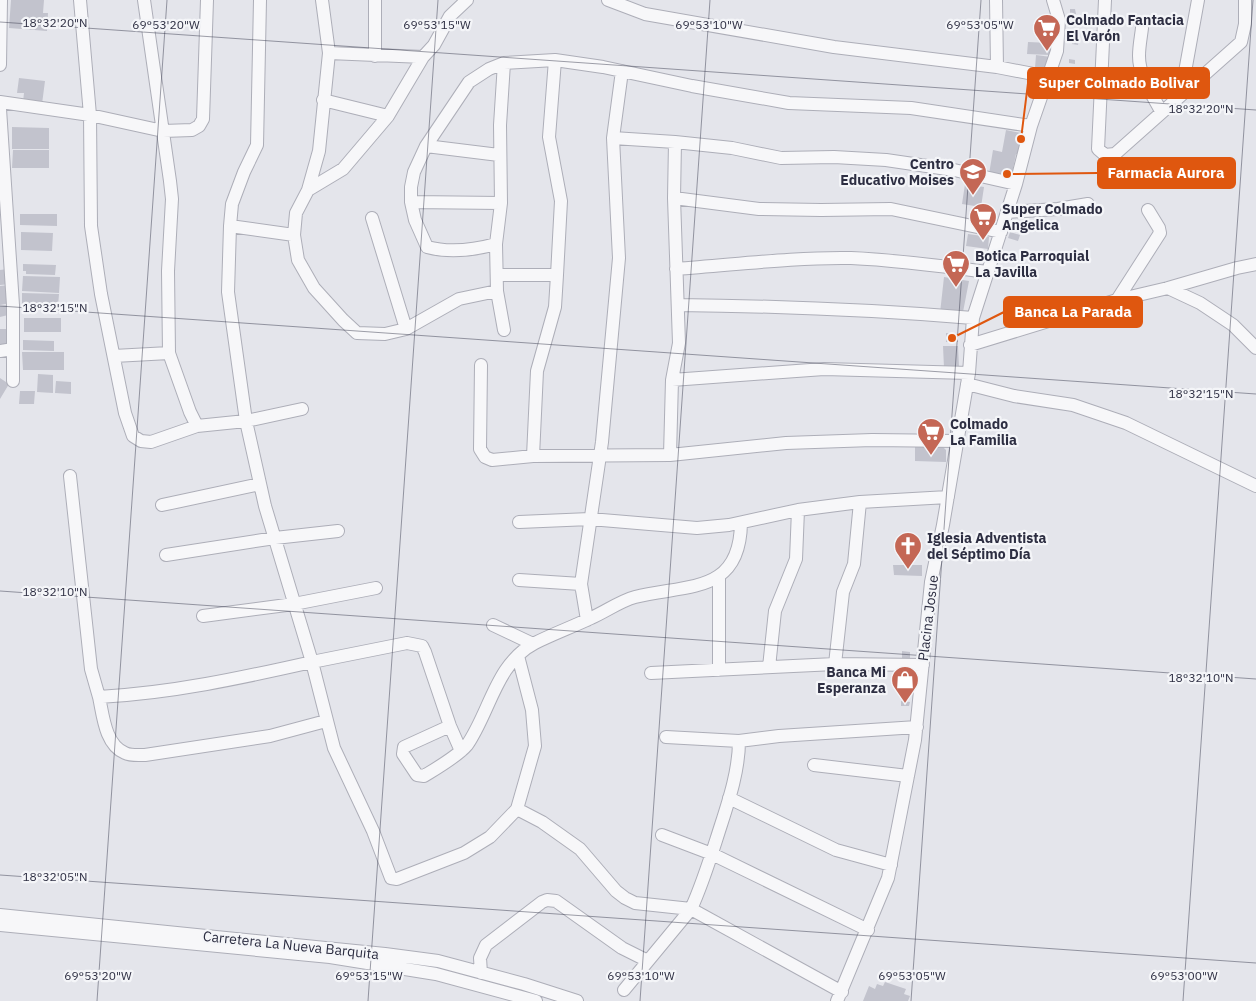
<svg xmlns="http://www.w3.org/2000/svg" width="1256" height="1001" font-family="'IBM Plex Sans',sans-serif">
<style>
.building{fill:#c2c3cd}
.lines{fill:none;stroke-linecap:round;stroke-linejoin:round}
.minor-casing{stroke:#adaeb8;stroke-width:14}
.minor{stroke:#f7f7f9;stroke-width:12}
.ticks{fill:none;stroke:#2d2e42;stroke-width:1;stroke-opacity:0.45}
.labels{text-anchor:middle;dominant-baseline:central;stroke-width:4.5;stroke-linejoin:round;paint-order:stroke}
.poi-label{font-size:14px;font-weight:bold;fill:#2d2e42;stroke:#f4f5f8;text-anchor:start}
.street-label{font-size:14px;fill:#2d2e42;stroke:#f4f5f8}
.ticks-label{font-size:12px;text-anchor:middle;fill:#2d2e42;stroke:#f4f5f8;stroke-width:4.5;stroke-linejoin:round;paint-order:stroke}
.leader{fill:none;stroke:#df570f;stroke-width:2}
.callout-dot{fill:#df570f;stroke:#f4f5f8;stroke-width:2}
.callout{fill:#df570f;stroke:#df570f;stroke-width:2}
.callout-label{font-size:15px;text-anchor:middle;font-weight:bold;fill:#fff}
</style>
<rect width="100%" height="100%" fill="#e4e5eb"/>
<!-- building -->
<path class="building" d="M11,0H44L43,13H48L47,31L9,28Z
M1070,9H1075L1076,14L1070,15Z
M1073,39L1079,40L1078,45L1072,44Z
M1028,42L1051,43L1050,55L1027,54Z
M1036,55L1051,57L1049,70L1035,68Z
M1069,59L1075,60V64L1069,63Z
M19,78L45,81L42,104L23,102L24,93H17Z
M12,127L49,128V149H12Z
M1006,130L1026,134L1020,155L1016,154L1011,178L989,174L993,150L1002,152Z
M13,150H49V168H12Z
M965,184L984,187L981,207L962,204Z
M20,214H57V226L20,225Z
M21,232L53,233L52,251L21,250Z
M1010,232L1020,235L1018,241L1008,238Z
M968,234L989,237L988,249L966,246Z
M23,264L56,265L55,275L26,274V271H23Z
M8,269L12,284L0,285V270Z
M23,276L60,277L59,293L22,291Z
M944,277L969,281L963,312L940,313Z
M9,285L11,303L0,305V286Z
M22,293L59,294L58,306L22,305Z
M10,305L12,314L0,317V306Z
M24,318H61V332H24Z
M0,329H7V345H0Z
M946,333L958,334V342H946Z
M23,340L54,341V351L23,350Z
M943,346H958L959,367L944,368Z
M22,352H64V370H23Z
M38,374L53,375V393L37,392Z
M0,378L9,384L0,399Z
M56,381L71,382V394L55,393Z
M20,391H35L34,404H19Z
M915,446L943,447L946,450V462L915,461Z
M893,565H922V576L894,575Z
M902,651L910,652V658H902Z
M901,701L910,702L909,706H901Z
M885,982L906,989L904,994L910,996L908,1001H863L869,986L875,989L877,984L883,986Z"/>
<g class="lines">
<defs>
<path id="minor" d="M80,0L90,115L91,226L101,294L125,413L133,436L141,441L151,442L197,426
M144,0L170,181L172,199L168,271L169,353
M260,0L257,145L244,172L232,204L230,226L228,292L246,421L265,506L312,662L407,643L422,646L425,652L450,726L461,751
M322,0L329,53L319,151L308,190L296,213L294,235L298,260L314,288L343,320L357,333L385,334L406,329L459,299L497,291
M375,0V56
M608,0L645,14L834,47L997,67L1049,77
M996,0L997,67
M1105,0L1098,149L1105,155L1115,154L1241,42L1245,24V0
M1142,28C1141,37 1139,46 1139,56C1139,76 1152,94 1161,111
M329,53L423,57L434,45L450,16L467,0
M0,65L1,0
M1194,83L1187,77L1185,72L1198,0
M323,100L388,116
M0,102L90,115L163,131L192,130L199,126L203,119L207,0
M0,109L13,305V381
M613,138L675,142L732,148L781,158L834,157L886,160L954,170L1016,184
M426,146L499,155
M308,190L343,169L388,116L423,57
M674,198L759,209L821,210L891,209L1001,232
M411,202L501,203
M1007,212L1058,209L1088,204
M372,218L406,329
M230,226L294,235
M496,244C474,250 449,253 427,247L415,220L411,202V187L414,172L426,146L469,82L489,69L504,63L555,60L603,67L692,86L789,103L911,108L1031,126
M676,269C734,265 793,257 851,258C897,260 942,266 987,272
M497,275H557
M1168,288L1200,303L1233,325L1256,348
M1117,300L1160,233L1159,228L1148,210
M678,305C776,306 875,310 973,318
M504,330L497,291L496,244L501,203L500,125L504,63
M970,345L1117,300L1168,288L1237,268L1256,264
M0,351L13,349
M114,356L169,353L190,412L197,426L246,421L302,409
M481,365L480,449L485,457L492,460L533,456L670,455L786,443L872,440L958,441
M672,380L824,369L969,373
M967,384L1014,396L1073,405L1126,423L1256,486
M670,455L672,380L679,343L674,198L675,142
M533,456L537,371L555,307L557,275L561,201L549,137L555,60
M70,476L91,669L99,697C172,693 241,678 312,662L334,748L373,831L391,878L397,879L464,853L490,837L517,809L535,746L532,710L518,656
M162,505L260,484
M519,522L590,519L697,528L729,525L798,510L860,502L948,497
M166,555L275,538L338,531
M519,580L581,584
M203,616L294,604L376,588
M587,620L581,584L602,442L619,258L613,138L622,71
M493,625L533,644
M835,664L843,592L854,564L860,502
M769,667L775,611L796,559L798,510
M719,670V577
M651,673L835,664L923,665
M99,697C103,715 105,745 125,753C131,756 139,755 145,755L270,736L326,721
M450,726L404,747L403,754L417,775L424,776C437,768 458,756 467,745C490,712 496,663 535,643C553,634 572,627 591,618C605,612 620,601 635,597C686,584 740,595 741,523
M666,737L739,741
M814,765L908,776
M729,798L836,850L891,865
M517,809L542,822L580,849L616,891L625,898L635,903L691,909L842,992
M662,835L712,854L868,930
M0,915L385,954L438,961L524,984L577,1001
M0,925L330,957L436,974L536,1001
M481,973L480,958L486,945L542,902L547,900L556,901L622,948L648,961
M624,990L691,909C703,883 711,856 720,828C729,800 739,770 739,741L779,736L917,727
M837,1001L888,878L915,740L931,582L943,525L969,373L973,318L1016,184L1031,126L1057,51L1059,20L1053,0"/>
</defs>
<!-- minor casing -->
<use href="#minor" class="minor-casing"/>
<!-- minor -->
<use href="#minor" class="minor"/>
</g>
<!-- ticks -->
<path class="ticks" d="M0,22L1256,110M0,306L1256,394M0,591L1256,679M0,875L1256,963M97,1001L167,0M368,1001L438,0M640,1001L710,0M911,1001L981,0M1183,1001L1253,0"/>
<!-- icons -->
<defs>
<symbol id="supermarket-pin" viewBox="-11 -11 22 30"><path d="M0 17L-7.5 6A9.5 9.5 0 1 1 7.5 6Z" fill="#c46755" stroke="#f4f5f8"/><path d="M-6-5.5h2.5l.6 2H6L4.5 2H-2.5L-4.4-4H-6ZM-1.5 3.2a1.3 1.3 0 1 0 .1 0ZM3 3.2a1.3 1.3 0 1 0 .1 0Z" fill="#fff"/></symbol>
<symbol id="school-pin" viewBox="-11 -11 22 30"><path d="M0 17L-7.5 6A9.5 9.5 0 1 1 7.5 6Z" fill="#c46755" stroke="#f4f5f8"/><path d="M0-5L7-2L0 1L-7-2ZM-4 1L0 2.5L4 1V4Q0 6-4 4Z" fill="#fff"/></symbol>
<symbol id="church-pin" viewBox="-11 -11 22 30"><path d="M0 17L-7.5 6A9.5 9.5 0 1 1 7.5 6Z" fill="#c46755" stroke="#f4f5f8"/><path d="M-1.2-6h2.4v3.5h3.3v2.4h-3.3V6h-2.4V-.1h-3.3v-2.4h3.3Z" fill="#fff"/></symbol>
<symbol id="shop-pin" viewBox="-11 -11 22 30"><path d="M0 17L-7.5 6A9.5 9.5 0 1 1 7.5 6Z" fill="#c46755" stroke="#f4f5f8"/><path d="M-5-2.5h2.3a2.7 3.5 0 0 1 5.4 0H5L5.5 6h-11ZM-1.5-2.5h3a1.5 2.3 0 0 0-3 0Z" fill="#fff"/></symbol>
</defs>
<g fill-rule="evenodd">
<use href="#supermarket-pin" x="1031" y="12" width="32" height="43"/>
<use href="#school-pin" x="957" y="156" width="32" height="43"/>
<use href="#supermarket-pin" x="967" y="201" width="32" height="43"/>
<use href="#supermarket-pin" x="940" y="248" width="32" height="43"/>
<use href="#supermarket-pin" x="915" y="416" width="32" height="43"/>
<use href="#church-pin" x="892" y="530" width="32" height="43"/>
<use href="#shop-pin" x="889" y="664" width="32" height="43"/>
</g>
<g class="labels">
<!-- poi labels -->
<g class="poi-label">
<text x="1066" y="20">Colmado Fantacia<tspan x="1066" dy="16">El Varón</tspan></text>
<text x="954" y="164" text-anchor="end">Centro<tspan x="954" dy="16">Educativo Moises</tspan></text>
<text x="1002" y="209">Super Colmado<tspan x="1002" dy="16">Angelica</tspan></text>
<text x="975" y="256">Botica Parroquial<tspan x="975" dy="16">La Javilla</tspan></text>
<text x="950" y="424">Colmado<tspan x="950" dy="16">La Familia</tspan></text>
<text x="927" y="538">Iglesia Adventista<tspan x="927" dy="16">del Séptimo Día</tspan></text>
<text x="886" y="672" text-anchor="end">Banca Mi<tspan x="886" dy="16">Esperanza</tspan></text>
</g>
<!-- street labels -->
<g class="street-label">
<text transform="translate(928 618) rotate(-83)">Placina Josue</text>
<text transform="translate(291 945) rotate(6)">Carretera La Nueva Barquita</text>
</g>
</g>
<g class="ticks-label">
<text x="55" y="27">18°32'20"N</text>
<text x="166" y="29">69°53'20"W</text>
<text x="437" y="29">69°53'15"W</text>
<text x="709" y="29">69°53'10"W</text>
<text x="980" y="29">69°53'05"W</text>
<text x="1201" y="113">18°32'20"N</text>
<text x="55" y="312">18°32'15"N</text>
<text x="1201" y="398">18°32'15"N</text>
<text x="55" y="596">18°32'10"N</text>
<text x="1201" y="682">18°32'10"N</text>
<text x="55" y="881">18°32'05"N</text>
<text x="98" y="980">69°53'20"W</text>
<text x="369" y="980">69°53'15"W</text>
<text x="641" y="980">69°53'10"W</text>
<text x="912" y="980">69°53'05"W</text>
<text x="1184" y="980">69°53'00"W</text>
</g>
<!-- callouts -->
<path class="leader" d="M1021 139L1028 83M1007 174L1098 173M952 338L1004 312"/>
<g class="callout-dot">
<circle cx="1021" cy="139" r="5"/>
<circle cx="1007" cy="174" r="5"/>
<circle cx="952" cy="338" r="5"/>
</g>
<g class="callout">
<rect x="1028" y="68" width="181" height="30" rx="5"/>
<rect x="1098" y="158" width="137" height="30" rx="5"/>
<rect x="1004" y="297" width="138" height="30" rx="5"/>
</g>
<g class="callout-label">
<text x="1119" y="88">Super Colmado Bolivar</text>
<text x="1166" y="178">Farmacia Aurora</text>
<text x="1073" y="317">Banca La Parada</text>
</g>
</svg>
